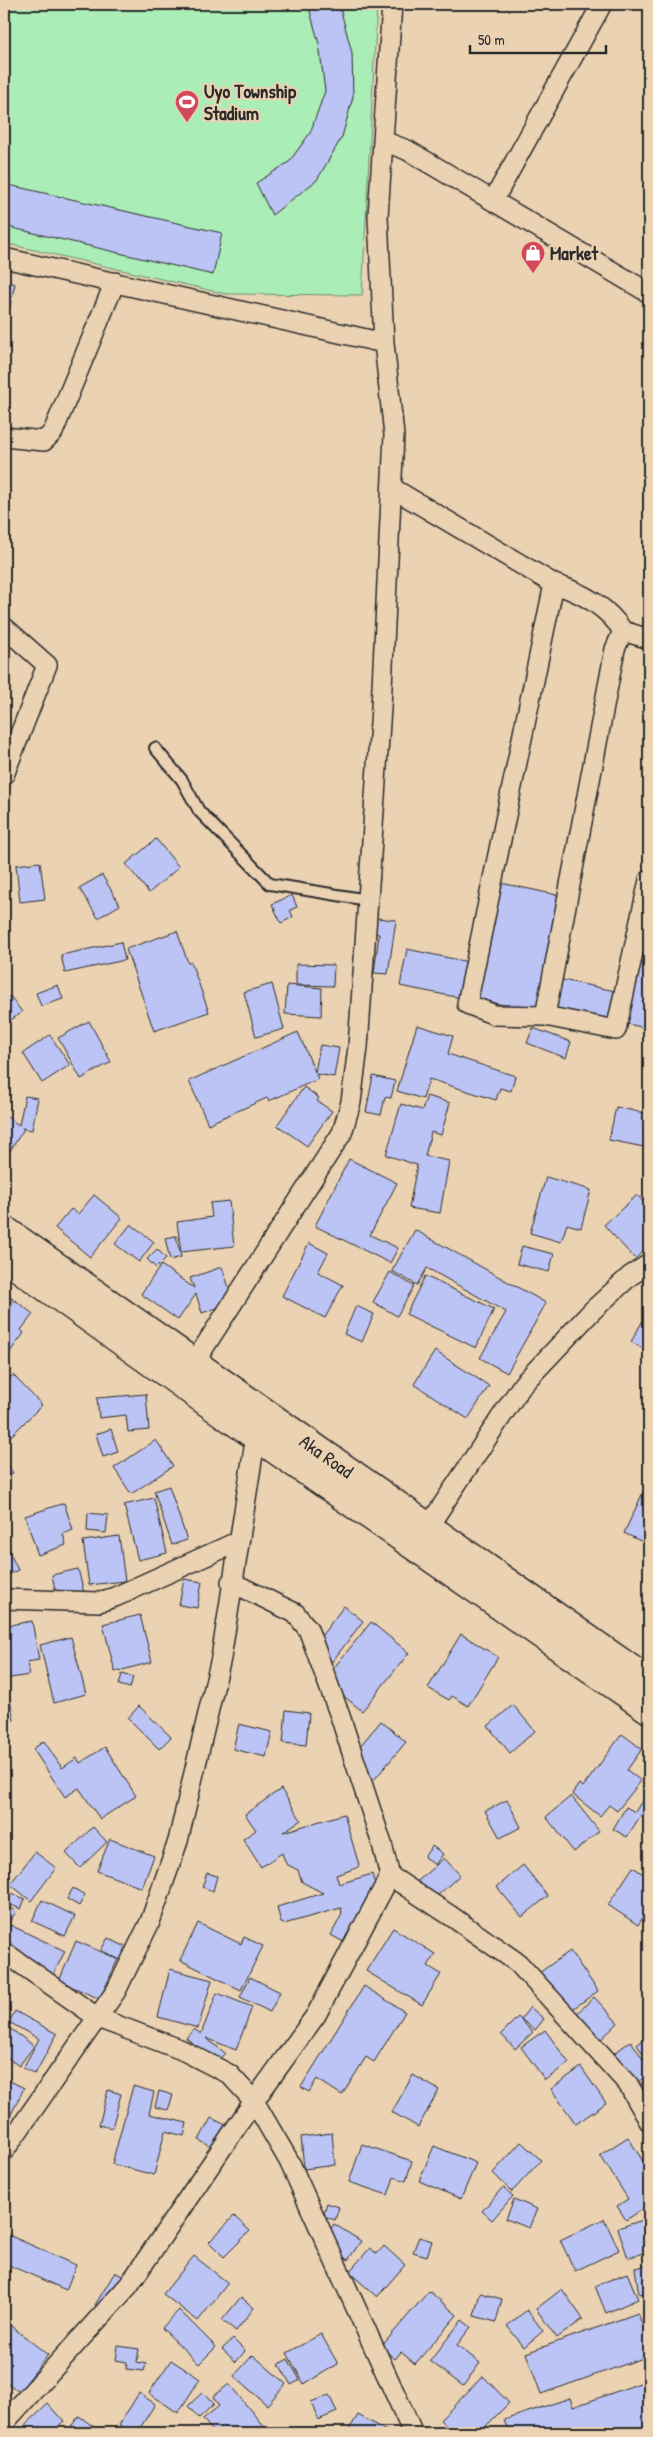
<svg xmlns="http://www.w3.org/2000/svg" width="653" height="2437" font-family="'Patrick Hand',sans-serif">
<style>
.garden{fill:#aaedb7;stroke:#6a8c71}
.building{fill:#bcc4f5;stroke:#2b2b2b}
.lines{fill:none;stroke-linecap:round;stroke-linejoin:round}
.lane-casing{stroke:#2b2b2b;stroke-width:14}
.street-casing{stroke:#2b2b2b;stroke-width:22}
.primary-casing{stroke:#2b2b2b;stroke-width:31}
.lane{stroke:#ead2b2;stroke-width:10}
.street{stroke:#ead2b2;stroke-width:19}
.primary{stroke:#ead2b2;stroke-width:28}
.labels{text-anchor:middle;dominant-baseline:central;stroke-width:4.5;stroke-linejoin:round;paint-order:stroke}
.poi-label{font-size:19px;font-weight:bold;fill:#2b2b2b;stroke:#ead2b2;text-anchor:start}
.street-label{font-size:19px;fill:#2b2b2b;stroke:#ead2b2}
</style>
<rect width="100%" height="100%" fill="#ead2b2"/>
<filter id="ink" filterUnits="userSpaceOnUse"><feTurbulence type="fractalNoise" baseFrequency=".02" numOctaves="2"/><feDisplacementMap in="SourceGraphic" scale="10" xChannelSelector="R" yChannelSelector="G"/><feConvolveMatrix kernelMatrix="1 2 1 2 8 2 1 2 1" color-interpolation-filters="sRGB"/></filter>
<g filter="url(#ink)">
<!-- garden -->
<path class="garden" d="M4,4H377L362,295L226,294L4,243Z"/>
<!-- building -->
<path class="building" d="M308,4H339L352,53L353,97L342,137L317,180L272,215L256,183L289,162L310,133L325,91L319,44Z
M4,184L222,233L213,275L4,226Z
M4,281L15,284L4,331Z
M156,839L179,867L149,893L126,864Z
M40,862L45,899L20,902L16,865Z
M102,875L120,905L98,918L79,888Z
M496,882L562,896L536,1012L472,998Z
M292,895L297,907L290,910L293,917L281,923L272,904Z
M368,917L396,920L388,974L374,973L379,934L366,932Z
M177,931L188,963L191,962L209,1012L154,1031L126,949Z
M121,942L125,960L65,973L61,955Z
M407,949L468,962L461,998L400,986Z
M641,949L649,950V1029L628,1024Z
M296,964L334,965L333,986L296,985Z
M558,979L620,992L612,1026L550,1013Z
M272,984L284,1029L256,1037L244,992Z
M58,985L63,999L41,1006L36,993Z
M287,985L322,988L321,1016L285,1014Z
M10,996L22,1012L4,1025V1000Z
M89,1021L111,1062L81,1079L58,1038Z
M417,1025L453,1036L448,1054L515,1076L511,1091L500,1088L496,1100L429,1079L423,1099L397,1091Z
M533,1028L571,1042L566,1058L527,1043Z
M298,1032L315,1072L320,1045L339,1048L334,1077L316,1074L318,1079L269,1101L267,1098L208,1124L189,1081Z
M50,1035L70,1065L42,1083L23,1053Z
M373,1076L395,1081L391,1098L385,1097L381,1115L366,1112Z
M304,1087L319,1098L317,1101L332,1111L307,1146L277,1125Z
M25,1096L38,1098L32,1130L22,1128L24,1129L4,1160V1115L19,1125Z
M427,1096L450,1103L441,1135L431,1132L425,1156L449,1161L440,1213L409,1208L417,1165L386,1155L401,1104L422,1110Z
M616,1107L649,1114V1148L609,1140Z
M349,1159L397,1183L370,1235L398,1248L390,1263L315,1226Z
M546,1177L591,1190L581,1228L567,1224L561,1242L530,1233Z
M94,1195L122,1218L90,1257L55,1228L71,1209L78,1214Z
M637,1195L649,1208V1246L635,1259L604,1225Z
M229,1201L234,1246L181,1252L177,1222L212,1217L210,1203Z
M131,1224L154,1242L139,1262L115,1244Z
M415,1230L546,1303L507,1373L480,1358L506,1312L427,1268L417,1285L392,1271Z
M176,1236L181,1257L170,1260L165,1238Z
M309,1243L328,1253L318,1272L343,1285L325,1318L282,1296Z
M522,1246L554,1254L549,1272L517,1264Z
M157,1249L166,1258L156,1268L147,1259Z
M161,1265L194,1288L190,1278L222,1267L234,1302L202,1313L196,1294L178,1320L141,1294Z
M390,1272L414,1286L397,1316L373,1302Z
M425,1276L494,1309L476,1348L406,1314Z
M4,1293L13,1299L4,1312Z
M15,1300L33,1314L21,1330L24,1333L4,1360V1315Z
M356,1306L374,1314L362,1342L344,1334Z
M642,1322L649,1326V1352L631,1342Z
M435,1351L489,1386L468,1419L414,1384Z
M13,1375L42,1405L5,1442L4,1384Z
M146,1394L149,1430L128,1432L126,1415L99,1418L97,1398Z
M111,1429L118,1452L103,1457L96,1434Z
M156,1440L173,1466L131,1494L114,1468Z
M4,1459L13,1473L4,1479Z
M647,1484L649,1485V1545L624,1533Z
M169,1486L187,1540L172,1545L154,1491Z
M154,1498L167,1553L138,1560L124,1505Z
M64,1503L73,1530L63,1534L66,1545L38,1555L25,1516Z
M88,1513L108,1515L106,1533L87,1531Z
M119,1536L125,1581L89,1585L83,1541Z
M4,1541L18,1570L4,1577Z
M78,1569L84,1593L57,1599L52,1575Z
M184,1579L202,1582L197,1608L179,1605Z
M344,1606L363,1621L328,1667L309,1652Z
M140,1615L152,1662L115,1672L103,1624Z
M32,1621L39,1660L27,1662L29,1675L4,1679V1626Z
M371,1622L409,1653L362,1711L324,1680Z
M461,1634L498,1657L468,1706L452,1696L449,1700L428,1688Z
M71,1637L86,1694L54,1703L40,1645Z
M122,1674L133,1677L130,1688L119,1685Z
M7,1684L14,1720L4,1722V1685Z
M513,1705L535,1731L510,1753L488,1726Z
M139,1706L171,1737L159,1749L128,1718Z
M286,1710L309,1713L306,1745L283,1743Z
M381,1721L406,1742L374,1780L349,1759Z
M239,1724L272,1732L266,1757L233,1749Z
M622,1734L642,1749L627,1770L641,1781L617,1811L609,1805L600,1816L572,1794L579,1784L583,1787Z
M44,1741L62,1768L77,1758L80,1763L105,1747L136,1796L100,1819L79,1788L65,1797L33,1749Z
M281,1789L301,1820L283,1832L344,1814L359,1865L357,1868L336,1875L339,1884L372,1874L377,1891L349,1945L331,1935L342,1914L341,1908L284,1924L281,1923L277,1907L323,1893L302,1882L298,1870L286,1864L282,1853L261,1867L243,1839L256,1830L245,1814Z
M571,1796L599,1831L574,1852L546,1817Z
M645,1796L649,1799V1820L641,1815L627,1837L613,1829L626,1807L635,1812Z
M507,1800L521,1827L500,1838L485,1811Z
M93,1827L107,1842L80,1868L66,1853Z
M110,1839L154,1856L142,1888L97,1871Z
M432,1846L443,1854L435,1865L424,1857Z
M35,1852L56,1868L31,1901L10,1884Z
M444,1858L460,1875L427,1905L411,1887Z
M523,1865L548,1896L522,1917L497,1887Z
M633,1867L649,1878V1908L638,1925L608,1905Z
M207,1873L217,1876L213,1891L202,1887Z
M73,1888L85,1895L79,1906L67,1899Z
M7,1891L25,1899L21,1909L4,1902Z
M42,1900L75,1916L65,1936L32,1921Z
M4,1903L16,1912L4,1929Z
M198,1923L241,1944L244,1937L263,1946L241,1990L180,1960Z
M10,1925L65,1951L51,1979L4,1956V1938Z
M393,1928L435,1954L428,1966L441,1974L422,2005L366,1971Z
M108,1938L130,1949L124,1962L101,1950Z
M76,1941L118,1959L100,1999L59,1981Z
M570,1951L598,1991L560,2018L532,1978Z
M170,1969L212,1980L198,2028L158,2017Z
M250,1977L280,1992L270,2012L240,1997Z
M364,1986L405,2012L374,2062L366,2057L342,2095L317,2079L309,2092L301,2087Z
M217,1993L252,2007L236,2050L206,2038L225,2053L217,2062L186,2038L194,2029L201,2034Z
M594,1997L618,2023L592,2048L568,2022Z
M530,2007L544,2019L535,2030L521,2019Z
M15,2011L57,2034L35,2074L23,2068L39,2039L9,2022Z
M518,2017L533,2032L515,2049L501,2034Z
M4,2024L34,2046L19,2066L4,2055Z
M545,2030L569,2063L545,2080L521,2047Z
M649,2035V2062L637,2045Z
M631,2041L649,2068V2074L631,2087L609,2057Z
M581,2067L606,2103L576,2124L551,2089Z
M413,2075L439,2090L418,2127L392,2112Z
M4,2078L24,2088L4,2129Z
M649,2082V2109H642L641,2083Z
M133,2086L154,2092L149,2114L187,2123L184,2136L165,2131L154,2175L112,2164Z
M108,2090L121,2094L112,2128L99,2125Z
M159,2091L173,2095L168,2110L155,2107Z
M211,2118L226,2125L213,2148L199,2140Z
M332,2133L335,2165L304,2169L301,2137Z
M628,2137L649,2171V2205L626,2220L617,2206L628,2199L600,2155Z
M521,2142L541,2160L512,2192L493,2173Z
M362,2144L412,2161L406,2181L394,2177L388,2195L349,2182Z
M434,2146L476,2163L461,2199L419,2181Z
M503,2187L513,2196L492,2220L482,2211Z
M514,2199L537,2209L529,2228L506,2219Z
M327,2203L339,2207L335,2220L323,2216Z
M234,2216L250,2231L224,2257L209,2242Z
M649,2218V2251L628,2258L618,2228Z
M604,2219L619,2250L575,2271L560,2240Z
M334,2224L361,2241L348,2260L322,2243Z
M4,2233L76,2265L66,2290L4,2263Z
M419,2237L432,2241L427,2256L413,2252Z
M384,2246L405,2265L377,2297L349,2272L370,2248L377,2254Z
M194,2256L228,2283L198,2321L163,2294Z
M649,2265V2292L639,2294L635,2268Z
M115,2272L129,2280L109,2313L95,2305Z
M627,2273L638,2299L606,2313L595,2286Z
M562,2289L583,2319L557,2338L536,2309Z
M429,2291L457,2315L415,2364L401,2352L395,2359L381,2347Z
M480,2293L502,2299L496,2322L474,2316Z
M241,2297L254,2308L236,2331L222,2320Z
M179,2310L216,2347L199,2364L162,2328Z
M527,2310L543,2331L524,2347L507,2326Z
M638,2313L649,2343V2356L541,2394L526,2353Z
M462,2320L471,2327L457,2345L480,2363L463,2386L430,2361Z
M6,2322L48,2355L19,2392L4,2380V2325Z
M321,2334L338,2364L304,2384L287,2353Z
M233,2339L245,2351L236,2362L222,2349Z
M118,2346L139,2349L137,2362L146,2364L144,2371L126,2369L127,2362L116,2360Z
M253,2355L286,2384L267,2405L234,2376Z
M288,2359L300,2380L291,2385L279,2364Z
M171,2360L200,2379L178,2413L149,2393Z
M483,2376L509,2403L479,2433H453L440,2420Z
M643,2382L649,2400V2425L624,2433H509L504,2420L570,2398L573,2407Z
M229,2384L269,2433H214L203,2419L219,2406L213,2397Z
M203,2392L214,2404L199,2418L188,2406Z
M139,2393L155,2404L137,2433H134L119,2425Z
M329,2395L337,2412L318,2420L311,2402Z
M48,2404L64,2422L51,2433H17Z
M358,2415L390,2433H347Z
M79,2416L102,2433H66Z"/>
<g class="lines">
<defs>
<path id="lane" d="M155,748L182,780L199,811L270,884L368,900"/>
<path id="street" d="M383,141L407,150L649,293
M493,201L602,4
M4,258L384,343
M4,437L44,441L53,432L115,282
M392,488L554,584C581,592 607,607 623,631L649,639
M554,584L467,1004L495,1015L545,1016L616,1030L649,880
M4,627L47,665L4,775
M545,1016L615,649L623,631
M194,1363L342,1133L351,1102L358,1047L381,708L394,435L384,343L378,216L392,4
M428,1527L523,1384L593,1310L630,1276L649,1264
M4,1599L99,1602L115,1597L239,1541
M390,1876L451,1916L518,1963L628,2084L649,2121
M4,1952L98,2018L182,2050L229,2074L254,2101L289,2161L413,2433
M4,2151L116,1991L150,1922L178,1841L221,1658L256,1435
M4,2423L129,2285L254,2101L316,2015L390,1876L382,1844L340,1716L308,1629L295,1613L231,1582"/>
<g id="primary">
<path id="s1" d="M4,1230L649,1682"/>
<path d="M4,1257L210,1404L649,1709"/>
</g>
</defs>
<!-- lane casing -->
<use href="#lane" class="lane-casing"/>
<!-- street casing -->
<use href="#street" class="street-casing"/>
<!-- primary casing -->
<use href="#primary" class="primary-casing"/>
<!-- lane -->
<use href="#lane" class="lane"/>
<!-- street -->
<use href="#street" class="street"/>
<!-- primary -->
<use href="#primary" class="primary"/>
</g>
</g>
<!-- icons -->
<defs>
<symbol id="stadium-pin" viewBox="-11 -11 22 30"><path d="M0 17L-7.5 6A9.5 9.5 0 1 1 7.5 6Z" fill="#d1495b" stroke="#ead2b2"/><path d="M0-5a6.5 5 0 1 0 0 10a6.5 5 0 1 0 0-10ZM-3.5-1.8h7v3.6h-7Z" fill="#fff"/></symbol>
<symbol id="shop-pin" viewBox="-11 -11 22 30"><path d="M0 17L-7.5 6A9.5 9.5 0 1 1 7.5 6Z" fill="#d1495b" stroke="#ead2b2"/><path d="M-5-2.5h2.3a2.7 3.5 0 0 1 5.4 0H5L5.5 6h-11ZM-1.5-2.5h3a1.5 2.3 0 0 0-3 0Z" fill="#fff"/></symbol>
</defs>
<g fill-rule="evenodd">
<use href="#stadium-pin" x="173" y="88" width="28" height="38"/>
<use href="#shop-pin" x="519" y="239" width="28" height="38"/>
</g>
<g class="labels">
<!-- poi labels -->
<g class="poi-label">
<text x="204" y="91">Uyo Township<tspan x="204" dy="22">Stadium</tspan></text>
<text x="550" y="253">Market</text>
</g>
<!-- street labels -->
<g class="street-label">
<text stroke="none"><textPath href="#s1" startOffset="394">Aka Road</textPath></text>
</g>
</g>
<!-- margin -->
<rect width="653" height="2437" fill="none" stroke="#ead2b2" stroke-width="20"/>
<rect x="10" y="10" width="633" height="2417" fill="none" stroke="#2b2b2b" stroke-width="2" filter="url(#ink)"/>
<!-- scale -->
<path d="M470 45v8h136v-8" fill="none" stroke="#2b2b2b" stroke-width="2.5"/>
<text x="478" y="45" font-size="15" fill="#2b2b2b" stroke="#ead2b2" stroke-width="4" paint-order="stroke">50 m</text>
</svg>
